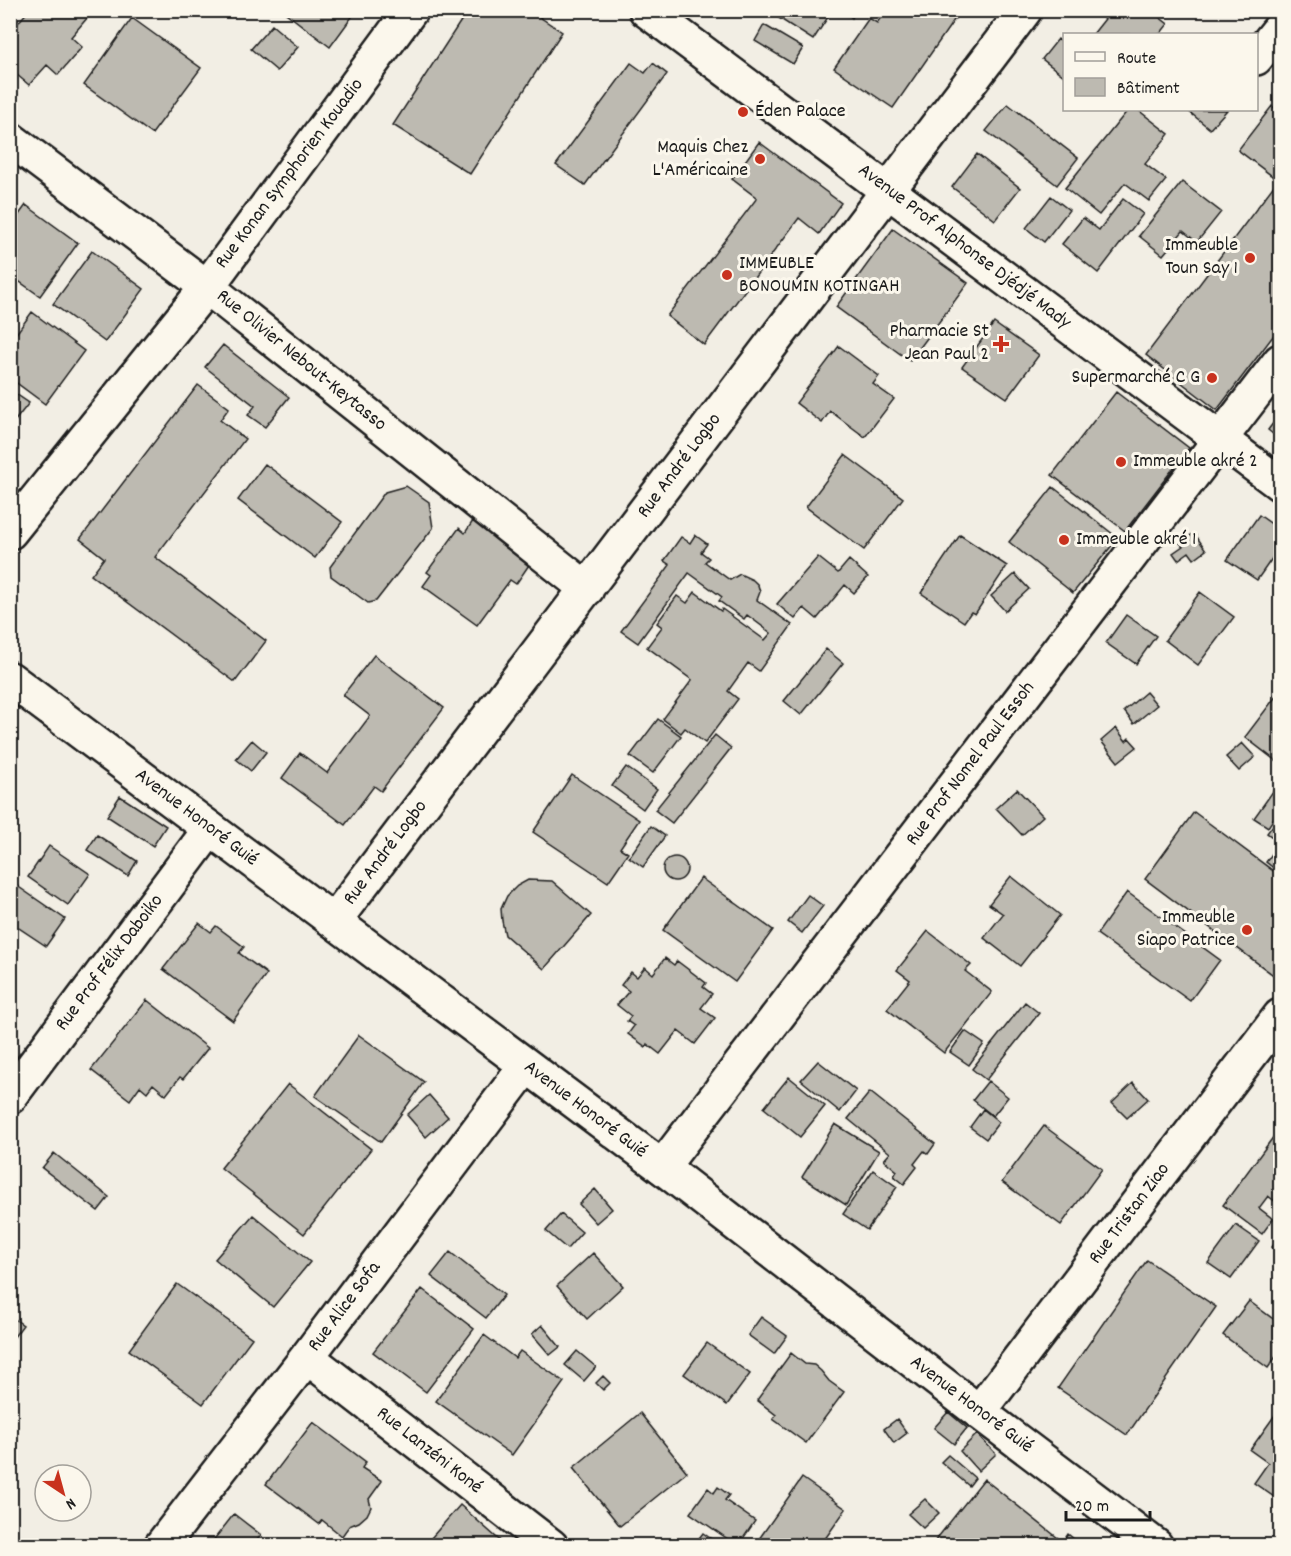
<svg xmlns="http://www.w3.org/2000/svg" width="1291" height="1556" font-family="Dekko,sans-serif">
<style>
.building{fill:#bdbab1;stroke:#1c1c1c;stroke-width:1.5}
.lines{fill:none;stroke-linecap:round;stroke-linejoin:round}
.street-casing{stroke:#1c1c1c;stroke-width:38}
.secondary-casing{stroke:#1c1c1c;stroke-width:38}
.street{stroke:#fbf7ec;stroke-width:33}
.secondary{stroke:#fbf7ec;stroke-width:33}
.poi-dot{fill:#c8321e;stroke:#fbf7ec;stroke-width:2}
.labels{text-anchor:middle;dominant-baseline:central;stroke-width:6;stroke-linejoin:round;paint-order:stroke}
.poi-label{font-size:20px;fill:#1c1c1c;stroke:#fbf7ec;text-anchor:end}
.street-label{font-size:20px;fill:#1c1c1c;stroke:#fbf7ec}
</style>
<rect width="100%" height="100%" fill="#f2eee4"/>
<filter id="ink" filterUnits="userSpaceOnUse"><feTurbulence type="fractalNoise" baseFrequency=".0167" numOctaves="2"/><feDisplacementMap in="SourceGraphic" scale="12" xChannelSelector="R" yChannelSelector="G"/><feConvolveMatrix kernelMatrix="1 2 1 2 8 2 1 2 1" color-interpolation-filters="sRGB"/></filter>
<g filter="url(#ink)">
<!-- building -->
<path class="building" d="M29,10H94L71,37L82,47L58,75L47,65L29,85L10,69V47L15,41L10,37V32Z
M282,10H357L330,47Z
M468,10H529L562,32L470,174L393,125Z
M773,10H824L830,14L813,40L771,13Z
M842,10H857L852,18Z
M886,10H961L893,108L834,68L869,18L877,23Z
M1112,10H1150L1168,24L1160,34H1093Z
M132,18L201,68L152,134L84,85Z
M272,25L298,47L277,71L251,49Z
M764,25L803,48L793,64L755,41Z
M1058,39L1064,44V76L1042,59Z
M631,63L645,73L653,63L667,74L585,185L556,165Z
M1008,104L1078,158L1057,185L986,131Z
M1272,106L1280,112V182L1238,150Z
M1128,110H1138L1169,134L1145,164L1166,180L1149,201L1125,183L1099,215L1065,188Z
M1187,110H1227L1210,129Z
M759,142L841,203L819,234L799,218L704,345L667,316L757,198L732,179Z
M977,154L1020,188L995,220L952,187Z
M1182,182L1221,212L1197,242L1183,231L1163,255L1139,236Z
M1275,184L1280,188V327L1217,410L1146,355Z
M1051,196L1069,210L1044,242L1026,228Z
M1123,199L1143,214L1098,273L1062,244L1083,218L1099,230Z
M26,205L78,243L40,296L10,275V227Z
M893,229L968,283L910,361L836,307Z
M92,251L144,289L105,342L53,304Z
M32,312L84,351L45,404L10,378V342Z
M994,323L1039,355L1007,398L962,367Z
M223,345L289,397L265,427L248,415L255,406L205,367Z
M839,346L879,376L873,384L894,399L865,437L830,411L822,423L796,403Z
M198,385L229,408L220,420L245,439L155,557L266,641L235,682L91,575L104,558L80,539Z
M10,390L29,403L10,427Z
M1116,392L1189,448L1125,531L1052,475Z
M1280,414V440L1268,430Z
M845,455L903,498L864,550L806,507Z
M265,464L342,522L315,558L238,500Z
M406,486L429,502L433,528L376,601L368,603L331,576L330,567L385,492Z
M1053,487L1118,538L1073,593L1009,542Z
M1259,515L1280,530V547L1257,580L1227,560Z
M473,521L531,562L516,584L510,580L477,625L423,586L431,575L427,572L459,528L465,533Z
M1194,533L1206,550L1194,559L1189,552L1178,560L1173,553L1183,546L1180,543Z
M695,535L707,544L701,552L709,558L705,562L730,580L740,574L753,580L758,585L760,592L757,600L792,625L759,671L748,663L728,691L738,699L705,743L685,728L681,733L663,719L692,680L647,647L662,627L657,623L677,596L687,603L695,592L721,611L722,609L765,640L771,633L747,615L744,619L719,601L722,597L689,573L638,643L621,631L670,565L664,561L681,537L690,543Z
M960,535L1007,566L975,614L971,612L964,622L921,593Z
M818,557L838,573L849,560L868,577L854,593L845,585L817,619L804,608L795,619L777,604Z
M1015,574L1029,589L1005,611L991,596Z
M1200,592L1234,617L1198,665L1165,640Z
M1126,615L1156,636L1136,664L1106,643Z
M826,649L843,663L801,715L784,701Z
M374,655L444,708L381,791L374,786L345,825L282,778L300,753L327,773L370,716L343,695Z
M1280,691V764L1245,737Z
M1146,692L1157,705L1134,724L1124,711Z
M658,719L681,736L653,773L630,756Z
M1116,728L1126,741L1129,738L1137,747L1118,762L1101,741Z
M715,735L731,748L672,823L655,810Z
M252,740L266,752L251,771L236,759Z
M1242,743L1255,757L1239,771L1226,757Z
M626,767L657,789L643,809L612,786Z
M572,775L639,820L620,848L628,853L608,882L533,832Z
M1276,787L1280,790V809L1268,827L1254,818Z
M1017,789L1043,816L1022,835L996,808Z
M120,796L166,826L153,846L107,816Z
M1194,812L1280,876V980L1145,879Z
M1280,816V873L1266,862L1280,843L1267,833Z
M651,826L665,836L643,867L629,857Z
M97,835L137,861L128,876L87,850Z
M49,846L90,874L68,905L28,877Z
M663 869a12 12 0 1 1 24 0a12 12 0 1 1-24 0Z
M1011,876L1060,915L1020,966L984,938L1003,914L989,904Z
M701,878L773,930L735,982L663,930Z
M528,880L552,881L591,915L544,969L505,935L502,921L501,909L507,896L517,886Z
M10,881L65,919L46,946L10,922Z
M1127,892L1220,960L1190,1001L1097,934Z
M808,895L823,906L802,933L788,922Z
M199,923L211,932L216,926L244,947L239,953L267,974L233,1021L163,969Z
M928,931L971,965L965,971L992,992L944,1053L887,1009L910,980L897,970Z
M665,958L674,965L677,961L706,983L703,987L712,994L701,1008L715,1018L695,1044L678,1031L660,1054L647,1044L646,1047L628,1034L634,1026L627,1021L631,1016L617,1005L629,991L621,985L631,972L637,977L645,967L653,974Z
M147,1000L208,1048L183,1079L180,1077L166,1095L153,1084L147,1092L140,1086L130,1100L91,1070Z
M1025,1002L1039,1013L986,1080L972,1069Z
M965,1031L984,1044L969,1065L950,1052Z
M359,1035L424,1082L381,1142L315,1096Z
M818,1061L856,1091L840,1112L801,1080Z
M789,1077L825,1106L800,1137L764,1108Z
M988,1081L1008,1097L993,1116L973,1100Z
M1133,1083L1148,1099L1127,1118L1112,1103Z
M288,1084L371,1149L304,1234L221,1168Z
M870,1092L935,1144L928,1154L924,1151L914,1164L917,1167L904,1184L894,1176L897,1171L884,1160L890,1153L848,1119Z
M429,1095L448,1117L426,1137L407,1115Z
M983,1109L999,1122L986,1139L970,1127Z
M835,1124L879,1151L846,1205L802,1177Z
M1044,1126L1102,1169L1061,1225L1002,1182Z
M1277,1132L1280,1135V1205L1268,1196L1259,1208L1273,1219L1262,1234L1223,1205Z
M54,1153L109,1197L98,1211L42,1168Z
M873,1170L897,1187L867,1230L843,1214Z
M595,1189L612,1209L596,1223L579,1204Z
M561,1214L582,1232L567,1249L546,1231Z
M253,1215L310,1262L273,1307L215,1259Z
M1236,1225L1259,1241L1231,1279L1208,1263Z
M1280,1236V1253L1272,1247Z
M450,1252L504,1295L486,1318L431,1276Z
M593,1253L623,1286L587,1319L557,1286Z
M1147,1260L1216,1307L1127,1435L1058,1388Z
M177,1284L252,1338L203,1404L129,1350Z
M422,1289L474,1329L426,1392L373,1352Z
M1249,1301L1280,1324V1351L1268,1368L1223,1335Z
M10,1316L23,1325L10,1342Z
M761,1317L787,1336L774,1354L748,1335Z
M542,1325L560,1347L550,1355L532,1334Z
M484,1335L515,1358L520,1351L564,1382L512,1455L436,1401Z
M707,1343L750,1374L727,1405L684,1374Z
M577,1351L596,1367L584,1381L565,1365Z
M791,1353L805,1364L814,1365L821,1371L829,1381L844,1392L806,1443L773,1419L776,1415L757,1400Z
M603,1376L610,1383L603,1390L596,1383Z
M1280,1408V1501L1254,1483L1268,1463L1250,1450Z
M948,1412L967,1428L954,1444L934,1428Z
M640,1413L687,1472L620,1526L573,1468Z
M897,1419L907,1433L894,1443L884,1429Z
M313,1422L366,1462L362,1468L382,1481L369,1499L371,1507L367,1515L359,1522L349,1526L342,1536L322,1520L319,1524L266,1484Z
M977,1434L996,1454L978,1471L960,1451Z
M948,1455L975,1478L969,1486L941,1462Z
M802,1478L846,1509L820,1546H754Z
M984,1479L1063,1542L1059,1546H931Z
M718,1487L729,1495L725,1500L755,1521L738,1546L690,1513L708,1488L714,1493Z
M925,1499L939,1513L923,1528L908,1514Z
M460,1505L506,1546H424Z
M234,1514L261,1535L257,1540L265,1546H216L212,1542Z
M703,1533L721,1546H693Z
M1068,1534L1082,1546H1060Z"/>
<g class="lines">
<defs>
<path id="street" d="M1256,58L1280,28
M10,139L207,287L587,589
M10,532L207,287L411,10
M334,921L1025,10
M10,1097L210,829
M662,1167L1280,361
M307,1357L551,1546
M979,1412L1280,1016
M161,1546L307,1357L526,1066"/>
<path id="secondary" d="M646,10L1280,484
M10,679L662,1167L979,1412L1156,1546"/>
</defs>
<!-- street casing -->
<use href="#street" class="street-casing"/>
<!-- secondary casing -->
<use href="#secondary" class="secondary-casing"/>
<!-- street -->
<use href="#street" class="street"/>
<!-- secondary -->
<use href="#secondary" class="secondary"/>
</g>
</g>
<!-- markers -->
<g class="poi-dot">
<circle cx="743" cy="112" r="6"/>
<circle cx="760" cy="159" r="6"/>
<circle cx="1250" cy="258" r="6"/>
<circle cx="727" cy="275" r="6"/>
<path d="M998 335h6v6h6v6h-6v6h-6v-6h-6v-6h6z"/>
<circle cx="1212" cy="378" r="6"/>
<circle cx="1121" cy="462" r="6"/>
<circle cx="1064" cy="540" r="6"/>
<circle cx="1247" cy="930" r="6"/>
</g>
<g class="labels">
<!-- poi labels -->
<g class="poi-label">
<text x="755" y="112" text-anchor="start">Éden Palace</text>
<text x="748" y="148">Maquis Chez<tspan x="748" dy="23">L'Américaine</tspan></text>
<text x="1238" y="246">Immeuble<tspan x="1238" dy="23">Toun Say 1</tspan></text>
<text x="739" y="264" text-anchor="start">IMMEUBLE<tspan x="739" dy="23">BONOUMIN KOTINGAH</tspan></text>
<text x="989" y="332">Pharmacie St<tspan x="989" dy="23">Jean Paul 2</tspan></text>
<text x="1200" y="378">Supermarché C G</text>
<text x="1133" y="462" text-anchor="start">Immeuble akré 2</text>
<text x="1076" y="540" text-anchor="start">Immeuble akré 1</text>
<text x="1235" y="918">Immeuble<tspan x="1235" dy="23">Siapo Patrice</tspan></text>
</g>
<!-- street labels -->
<g class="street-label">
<text transform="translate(290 174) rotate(-53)">Rue Konan Symphorien Kouadio</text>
<text transform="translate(964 247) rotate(37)">Avenue Prof Alphonse Djédjé Mady</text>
<text transform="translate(301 361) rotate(39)">Rue Olivier Nebout-Keytasso</text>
<text transform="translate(680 466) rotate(-53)">Rue André Logbo</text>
<text transform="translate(971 764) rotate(-53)">Rue Prof Nomel Paul Essoh</text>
<text transform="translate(196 818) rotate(37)">Avenue Honoré Guié</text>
<text transform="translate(386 853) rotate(-53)">Rue André Logbo</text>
<text transform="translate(110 963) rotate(-53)">Rue Prof Félix Daboiko</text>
<text transform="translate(585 1110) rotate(37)">Avenue Honoré Guié</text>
<text transform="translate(1130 1214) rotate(-53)">Rue Tristan Ziao</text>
<text transform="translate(345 1307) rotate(-53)">Rue Alice Sofa</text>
<text transform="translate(971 1405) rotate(37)">Avenue Honoré Guié</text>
<text transform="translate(429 1451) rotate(38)">Rue Lanzéni Koné</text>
</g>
</g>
<!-- margin -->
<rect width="1291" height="1556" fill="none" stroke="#fbf7ec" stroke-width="36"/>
<rect x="18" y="18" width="1255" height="1520" fill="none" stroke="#1c1c1c" stroke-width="2" filter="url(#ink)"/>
<!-- legend -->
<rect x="1063" y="33" width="195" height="78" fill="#fbf7ec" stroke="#a29f99" stroke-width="1.5"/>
<rect x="1075" y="52" width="30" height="9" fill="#fbf7ec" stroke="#a29f99" stroke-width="1.5"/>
<text x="1117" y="63" font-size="18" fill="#1c1c1c">Route</text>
<rect x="1075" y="78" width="30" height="18" fill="#bdbab1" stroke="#a29f99" stroke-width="1.5"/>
<text x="1117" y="93" font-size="18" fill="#1c1c1c">Bâtiment</text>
<!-- north arrow -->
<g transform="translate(63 1493) rotate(144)"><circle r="28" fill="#fbf7ec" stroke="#a29f99" stroke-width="1.5"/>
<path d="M0-4.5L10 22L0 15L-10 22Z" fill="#c8321e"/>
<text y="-9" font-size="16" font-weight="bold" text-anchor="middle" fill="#1c1c1c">N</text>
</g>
<!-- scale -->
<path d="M1066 1511v9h84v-9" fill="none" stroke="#1c1c1c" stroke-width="3"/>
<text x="1075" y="1511" font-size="18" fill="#1c1c1c" stroke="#fbf7ec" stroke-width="4.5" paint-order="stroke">20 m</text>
</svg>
